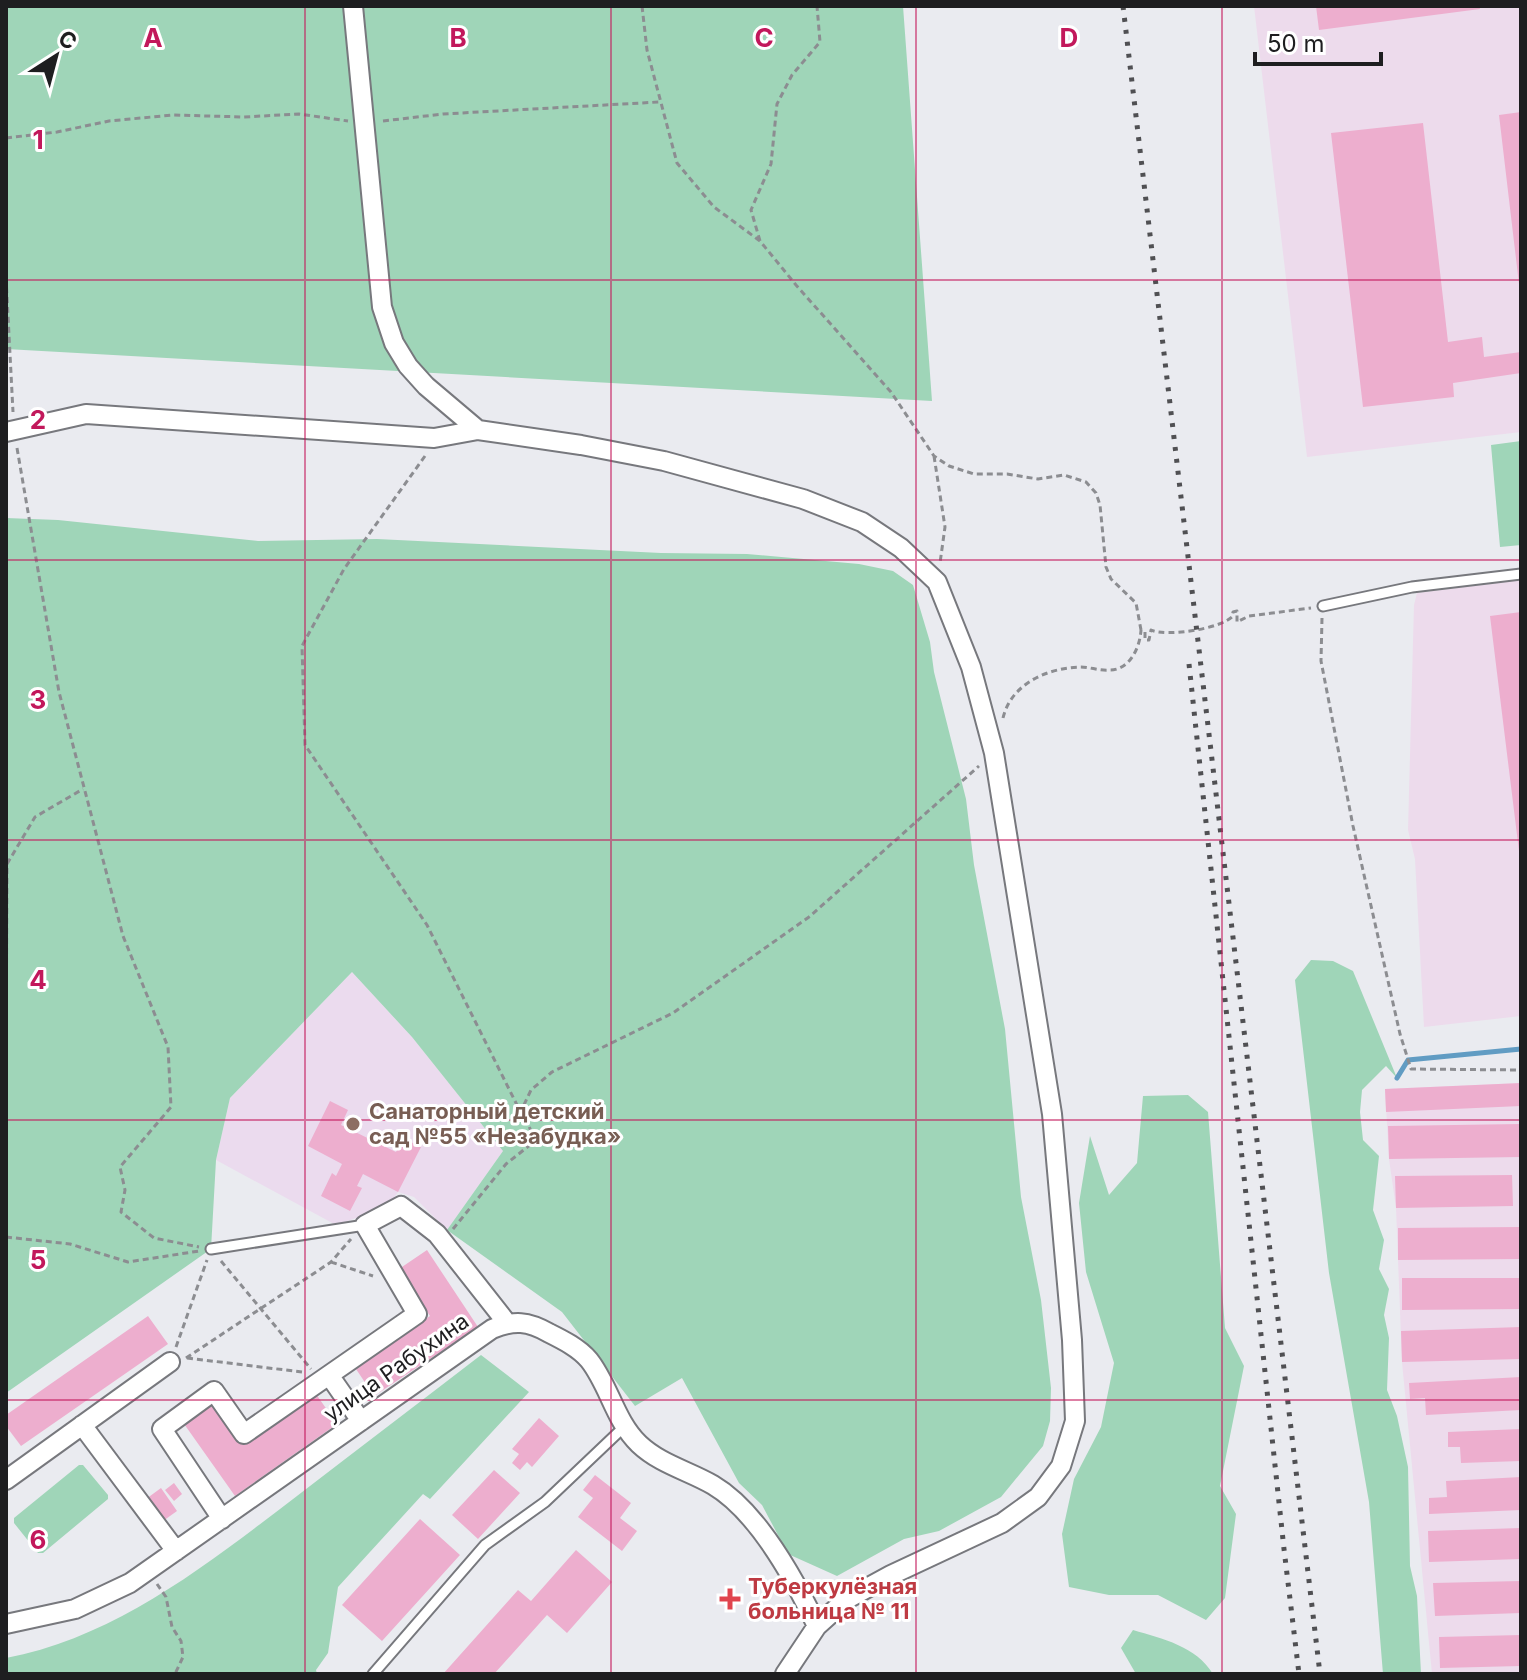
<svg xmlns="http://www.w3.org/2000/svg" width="1527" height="1680" font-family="Inter,sans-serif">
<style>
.industrial{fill:#eddbec}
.education{fill:#ebdbee}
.green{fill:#9fd5b8}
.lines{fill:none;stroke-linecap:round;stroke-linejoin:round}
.stream{stroke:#619cc3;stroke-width:5}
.building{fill:#edaece}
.lane-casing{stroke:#77787d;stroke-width:13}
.street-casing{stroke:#77787d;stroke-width:22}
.path{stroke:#8c8d91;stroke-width:3;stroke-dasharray:6 4;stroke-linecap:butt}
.lane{stroke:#fff;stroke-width:9}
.street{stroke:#fff;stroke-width:18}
.rail{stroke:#505053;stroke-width:5;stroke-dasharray:4 8;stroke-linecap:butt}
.grid{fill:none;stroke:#c2185b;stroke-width:2;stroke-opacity:0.55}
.education-dot{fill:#8d6e63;stroke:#fff;stroke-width:3}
.health-dot{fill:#e0444e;stroke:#fff;stroke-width:3}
.labels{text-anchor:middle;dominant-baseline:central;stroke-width:6;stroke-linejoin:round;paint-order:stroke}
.education-label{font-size:22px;font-weight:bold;fill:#785e54;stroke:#fff;text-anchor:start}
.street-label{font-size:22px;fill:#1e1e20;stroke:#fff}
.health-label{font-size:22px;font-weight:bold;fill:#be3a42;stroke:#fff;text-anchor:start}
.grid-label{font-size:26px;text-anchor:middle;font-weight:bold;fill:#c2185b;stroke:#fff;stroke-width:6;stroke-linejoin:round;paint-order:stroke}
</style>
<rect width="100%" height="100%" fill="#eaebf0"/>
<!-- industrial -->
<path class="industrial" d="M1254,6H1521V432L1307,457Z
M1521,580V1016L1424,1027L1415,859L1408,830L1414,605L1417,593Z
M1521,1083V1674H1432L1402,1362L1396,1208L1389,1159L1385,1089Z"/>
<!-- education -->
<path class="education" d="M352,972L412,1037L503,1151L447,1230L414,1197L398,1192L387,1207L336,1225L216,1160L230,1098Z"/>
<!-- green -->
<path class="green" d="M6,6H903L932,401L6,349Z
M1521,441V545L1500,547L1491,445Z
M6,518L58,520L258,541L377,539L661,553L747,554L859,564L893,571L913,585L930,642L934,672L966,799L974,865L1005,1029L1021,1197L1041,1300L1051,1388L1050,1421L1043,1446L1001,1497L939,1531L904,1539L837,1576L788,1554L762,1505L739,1483L682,1378L635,1406L562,1312L447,1230L503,1151L412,1037L352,972L230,1098L216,1160L211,1249L6,1393Z
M1311,960L1333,961L1353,971L1397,1078L1386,1066L1362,1090L1360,1112L1363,1140L1379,1156L1373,1210L1384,1240L1379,1269L1389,1289L1384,1315L1389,1338L1387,1390L1397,1416L1408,1467L1410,1566L1417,1596L1421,1674H1383L1369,1502L1329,1273L1295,980Z
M1188,1095L1208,1112L1225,1328L1244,1366L1220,1486L1236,1514L1225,1598L1206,1620L1158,1595H1109L1069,1587L1062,1534L1074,1479L1101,1427L1114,1363L1086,1272L1079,1203L1090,1136L1109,1195L1137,1163L1143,1096Z
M481,1355L529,1392L430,1499L423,1494L338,1587L328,1653L316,1670L317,1674H6V1658C117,1637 209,1563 297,1496C358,1449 420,1402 481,1355Z
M79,1465H83L108,1495V1499L43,1553H38L14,1523V1518Z
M1133,1630C1163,1639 1196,1646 1213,1674H1136L1121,1648Z"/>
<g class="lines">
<!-- stream -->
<path class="stream" d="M1397,1078L1408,1060L1521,1049"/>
</g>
<!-- building -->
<path class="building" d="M1316,6H1479L1480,9L1319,30Z
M1521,112V284H1519L1499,115Z
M1423,123L1448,342L1482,337L1484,357L1521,352V373L1453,383L1454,397L1363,407L1331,133Z
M1521,612V851H1519L1490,616Z
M1521,1083V1106L1386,1112L1385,1089Z
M330,1101L348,1110L341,1125L396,1152L403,1138L421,1147L398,1192L363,1174L357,1186L362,1188L350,1211L321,1196L332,1173L336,1176L342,1164L308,1146Z
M1521,1124V1157L1389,1159L1388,1126Z
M1512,1175L1513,1206L1396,1208L1395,1176Z
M1521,1227V1259L1398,1260V1228Z
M427,1250L478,1327L374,1396L354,1366L430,1316L399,1269Z
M1402,1278H1521V1309L1402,1310Z
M148,1316L168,1344L21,1446L6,1426V1415Z
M1521,1327V1359L1402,1362L1401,1331Z
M1521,1377V1410L1426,1415L1425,1398L1410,1399L1409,1383Z
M316,1394L337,1424L235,1496L182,1421L212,1401L243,1445Z
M539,1418L559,1436L532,1467L527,1462L520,1470L512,1463L519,1454L512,1449Z
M1521,1429V1461L1461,1463L1460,1447H1448V1432Z
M494,1470L520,1493L478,1539L452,1515Z
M595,1475L631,1503L620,1518L637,1531L622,1551L578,1517L593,1498L583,1490Z
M1521,1477V1510L1429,1514V1498L1447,1497L1446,1481Z
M174,1483L182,1494L174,1501L165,1490Z
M161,1488L177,1511L163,1521L146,1499Z
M420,1519L460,1555L382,1641L342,1605Z
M1521,1528V1559L1429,1562L1428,1531Z
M576,1550L612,1582L567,1633L547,1615L494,1674H443L518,1590L531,1601Z
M1521,1581V1613L1435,1616L1433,1583Z
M1521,1635V1666L1440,1668L1439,1637Z"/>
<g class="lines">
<defs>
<path id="lane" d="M1323,606L1412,587L1521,574
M211,1249L365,1225
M373,1674L485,1545L545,1502L625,1426"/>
<path id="street" d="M353,6L382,307L394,343L408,366L426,386L478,430L581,445L664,461L803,499L862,522L901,548L937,582L971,667L994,753L1052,1114L1072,1340L1075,1421L1061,1466L1038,1497L1002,1523L891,1575L847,1599L817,1626L785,1674
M6,432L86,414L434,438L478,430
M329,1375L361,1421
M82,1425L176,1551
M6,1480L170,1362
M222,1519L162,1429L214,1391L244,1434L417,1314L365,1225L401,1206L437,1234L507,1323
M6,1624L75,1609L130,1583L492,1329C514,1320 528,1321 549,1333C563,1340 579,1348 589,1360C609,1385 615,1421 639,1444C660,1464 689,1471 713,1485C757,1511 795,1580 817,1626"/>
</defs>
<!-- lane casing -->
<use href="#lane" class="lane-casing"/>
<!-- street casing -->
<use href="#street" class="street-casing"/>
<!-- path -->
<path class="path" d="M642,6L647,50L677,163L714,207L760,241L796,285L891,392L934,456L949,466L974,474H1007L1038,479L1064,475L1086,482L1096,493L1100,505L1106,567L1111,579L1136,603L1141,630
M383,121L443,114L659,102
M6,138L57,132L109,121L173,115L244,117L299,114L348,121
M760,241L751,210L771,164L777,104L792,75L820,42L817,6
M6,277L13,412
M17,448L59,692L123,936L168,1047L171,1107L120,1167L125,1190L121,1212L154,1238L199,1247
M425,456L344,569L302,646L305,745L427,925L524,1119
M934,456L945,527L940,563
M1322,618L1321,661L1353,826L1400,1034L1411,1069L1521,1070
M1003,718C1011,684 1047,668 1080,667C1090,667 1100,671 1110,670C1130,670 1140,647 1141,630L1145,631V640H1149L1151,630C1167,637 1219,629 1232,617L1233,612L1237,611V622L1249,616L1311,608
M6,1074L7,864L35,817L83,789
M453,1229L506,1164L535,1141L522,1109L531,1090L552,1072L673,1013L809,917L979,766
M6,1237L70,1244L128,1262L199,1251
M221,1261L311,1369
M331,1262L373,1276
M176,1347L207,1260
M186,1358L331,1262L351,1239
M187,1358L302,1372
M157,1584L166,1597L172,1627L181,1641L183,1657L175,1674"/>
<!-- lane -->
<use href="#lane" class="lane"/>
<!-- street -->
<use href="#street" class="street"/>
<!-- rail -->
<path class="rail" d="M1123,6L1320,1674
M1189,664L1284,1549L1299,1674"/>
</g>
<!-- grid -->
<path class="grid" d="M305,6V1674M611,6V1674M916,6V1674M1222,6V1674M6,280H1521M6,560H1521M6,840H1521M6,1120H1521M6,1400H1521"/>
<!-- markers -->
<circle class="education-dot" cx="353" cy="1124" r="8"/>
<path class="health-dot" d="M726 1587h8v8h8v8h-8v8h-8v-8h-8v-8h8z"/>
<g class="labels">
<!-- education labels -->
<g class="education-label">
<text x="369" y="1111">Санаторный детский<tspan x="369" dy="25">сад №55 «Незабудка»</tspan></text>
</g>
<!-- street labels -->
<g class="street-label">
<text transform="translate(396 1367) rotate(-35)">улица Рабухина</text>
</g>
<!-- health labels -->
<g class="health-label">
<text x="748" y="1586">Туберкулёзная<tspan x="748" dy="25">больница № 11</tspan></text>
</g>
</g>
<g class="grid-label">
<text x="153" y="47">A</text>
<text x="458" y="47">B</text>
<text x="764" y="47">C</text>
<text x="1069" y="47">D</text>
<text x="38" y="149">1</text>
<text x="38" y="429">2</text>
<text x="38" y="709">3</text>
<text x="38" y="989">4</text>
<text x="38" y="1269">5</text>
<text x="38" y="1549">6</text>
</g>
<!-- border -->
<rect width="1527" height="1680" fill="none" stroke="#1e1e20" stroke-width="16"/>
<!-- north arrow -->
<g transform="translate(56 56) rotate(36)" stroke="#ffffff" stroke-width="6" paint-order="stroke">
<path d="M0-6L14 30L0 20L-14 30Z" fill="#1e1e20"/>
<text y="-12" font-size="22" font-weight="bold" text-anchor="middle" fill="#1e1e20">С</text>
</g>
<!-- scale -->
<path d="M1255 52v12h126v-12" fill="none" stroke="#1e1e20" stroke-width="4"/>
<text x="1267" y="52" font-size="24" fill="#1e1e20" stroke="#ffffff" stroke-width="6" paint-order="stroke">50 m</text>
</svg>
